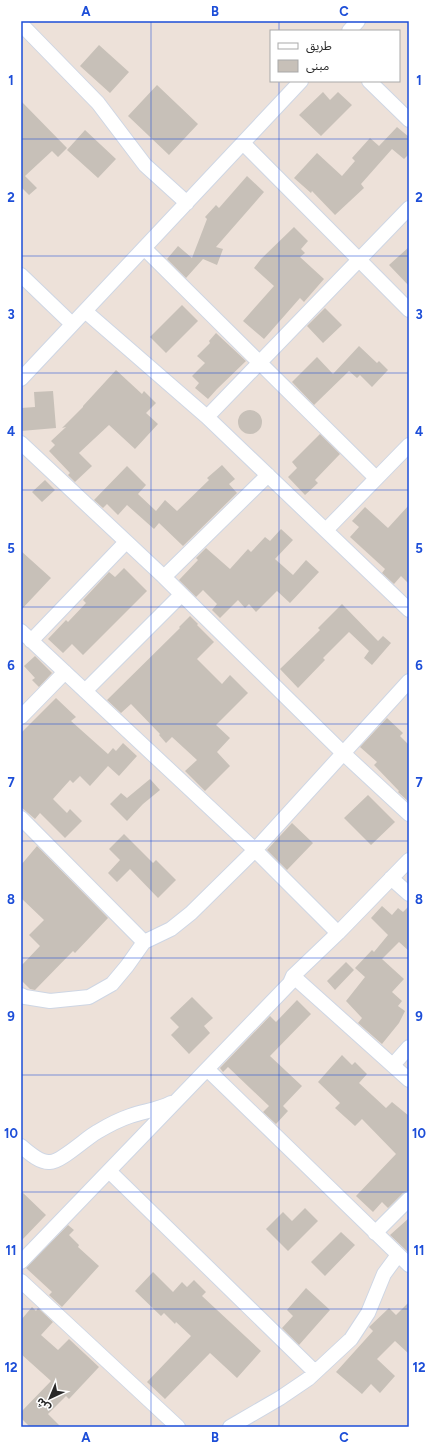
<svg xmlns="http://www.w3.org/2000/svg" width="430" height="1448" font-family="Figtree,'Noto Sans Arabic',sans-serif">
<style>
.building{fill:#c7c0b8}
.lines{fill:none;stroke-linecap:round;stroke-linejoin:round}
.minor-casing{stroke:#ced6e4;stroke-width:16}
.minor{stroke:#fff;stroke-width:14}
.grid{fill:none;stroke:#1d4ed8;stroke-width:1;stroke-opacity:0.55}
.neatline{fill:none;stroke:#1d4ed8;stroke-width:1.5}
.grid-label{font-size:13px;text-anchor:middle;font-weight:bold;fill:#1d4ed8}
</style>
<rect width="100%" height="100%" fill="#ede1d9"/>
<!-- building -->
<path class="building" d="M99,45L129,72L110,93L80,66Z
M157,85L198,124L169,155L128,116Z
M323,92L330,100L338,92L352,105L321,136L299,115Z
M21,101L67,148L58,157L52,151L25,176L37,188L29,195L21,187Z
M397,127L409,137V154L404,159L392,149L361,184L364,188L335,215L312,191L311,193L294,178L317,153L342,176L355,161L352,158L370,138L379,146Z
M85,130L116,159L98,178L67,150Z
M247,176L264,192L216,247L223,249L217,265L203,259L186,278L167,259L178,246L192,258L207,219L205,217L216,205L219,208Z
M294,227L308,241L301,249L305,253L300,257L324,279L304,302L300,298L264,339L243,321L274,286L254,268L261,259Z
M409,247V286L389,265Z
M182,305L198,321L166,353L150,337Z
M325,308L342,325L323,343L307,326Z
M216,333L246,361L217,389L208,399L195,388L199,383L192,376L205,363L197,356L210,343L209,341Z
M359,346L377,363L379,361L388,370L372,387L360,375L357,378L349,371L314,405L292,382L317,357L333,374Z
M116,370L142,394L144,391L156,403L146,413L158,424L135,449L109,425L79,453L92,466L75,482L68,475L70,473L49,451L55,445L51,441L66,427L62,428L83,407V406Z
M53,391L56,428L21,431V408L35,407L34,392Z
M238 422a12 12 0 1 1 24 0a12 12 0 1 1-24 0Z
M320,434L340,454L315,480L318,483L305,495L288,477L297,468L292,462Z
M222,465L235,479L229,484L237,493L183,546L159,523L154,529L127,505L118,515L107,504L103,508L94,500L127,466L146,485L138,494L156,511L165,500L177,511L209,480L207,478Z
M45,480L55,490L42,502L32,492Z
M409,505V584L401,576L394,584L382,573L385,569L350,537L359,527L352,521L365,507L388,528Z
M281,529L293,540L275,559L293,575L306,560L319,572L290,603L277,591L256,612L249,604L245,608L238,600L220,618L212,610L217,604L203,590L196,597L179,580L198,560L196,558L206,548L230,569L248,549L251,552L265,537L270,541Z
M21,551L51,578L21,610Z
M124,568L147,591L83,655L72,644L63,653L48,639L66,620L68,622L86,603L83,600L109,572L115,577Z
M342,604L378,641L383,636L391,643L372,665L364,658L369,651L349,632L323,658L325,660L298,688L280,669L320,630L318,628Z
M190,616L198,624L197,625L214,642L197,659L222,684L230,675L248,693L216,725L230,738L217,752L230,766L205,791L185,771L197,760L172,737L166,743L159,735L160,734L131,704L121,713L107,700L180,628L179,627Z
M35,656L52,673L39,687L32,680L35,678L24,666Z
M56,698L76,717L71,721L108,754L113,748L116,751L123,743L137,756L119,776L108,766L90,786L80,776L73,783L70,780L53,799L67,813L70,809L82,821L65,838L40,813L35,819L21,807V733Z
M387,718L403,733L400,736L409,745V802L398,792L399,791L374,765L377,762L360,747Z
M150,779L160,790L143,804L127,821L110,804L121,793L127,798Z
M368,795L395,822L371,845L344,818Z
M292,823L313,843L287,870L267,850Z
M124,834L153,863L156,860L176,880L158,898L130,869L117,882L108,873L120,860L109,849Z
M37,846L108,918L75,953L73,951L35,990L30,989L21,980V966L40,946L29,935L44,920L21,898V865Z
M382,906L392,915L398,908L403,912L409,906V951L399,942L382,959L404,979L392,992L402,1001L398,1006L405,1011L399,1023L382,1044L358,1023L362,1018L346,1001L365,977L355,968L372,950L374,952L388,935L371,918Z
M346,962L354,970L335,990L327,981Z
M192,997L213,1018L204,1026L210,1033L189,1054L171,1035L179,1027L170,1018Z
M297,1000L311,1014L270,1056L302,1086L283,1106L288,1111L276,1124L263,1112L269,1106L228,1067L223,1072L220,1068L270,1016L276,1022Z
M342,1055L352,1065L355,1062L367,1074L359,1083L386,1108L392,1102L409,1116V1191L403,1193L388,1208L382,1202L373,1212L356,1196L396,1154L362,1119L355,1126L335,1108L340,1103L318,1082Z
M21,1191L46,1215L21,1241Z
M305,1208L318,1221L288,1251L266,1229L283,1212L292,1221Z
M409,1218V1253L390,1235Z
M68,1225L74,1230L69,1235L79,1245L78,1247L99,1266L62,1307L49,1295L52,1292L26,1268Z
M341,1232L355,1245L325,1276L311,1262Z
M153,1272L173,1292L182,1282L187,1287L194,1280L206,1292L202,1296L261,1351L237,1378L210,1353L165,1399L147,1382L191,1336L176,1322L175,1324L164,1313L161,1316L135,1291Z
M306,1288L330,1310L299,1345L282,1328L293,1316L287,1310Z
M409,1302V1354L395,1341L377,1359L395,1376L380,1393L371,1384L362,1394L336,1372L373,1331L369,1327L389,1308L396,1315Z
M32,1307L36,1311L38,1308L53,1322L41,1335L58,1350L69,1339L99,1367L69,1399L66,1396L48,1414L61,1427H30L21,1418V1412L51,1381L21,1354V1320Z"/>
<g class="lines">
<defs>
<path id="minor" d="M21,24L98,103L145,165L187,203
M349,31L358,21
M369,81L409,120
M243,143L409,310
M144,248L376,478
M21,275L72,324
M85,311L207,417L409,610
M21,379L301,81
M207,417L409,208
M21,443L164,577L343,753L409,814
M326,530L409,445
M164,577L268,475
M21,631L255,850L338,933
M31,641L126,542
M85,691L181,595
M21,717L65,672
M21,818L144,942
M391,878L409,894
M293,976L409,1080
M21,995L25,997L50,1001L89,997L112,984L127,966L144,942L171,929L191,913L255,850L409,681
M393,1065L409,1047
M207,1069L409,1265
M21,1146C29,1153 40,1163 50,1162C61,1162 86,1138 97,1132C107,1126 118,1120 130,1116C144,1111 158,1110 171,1103
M109,1171L315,1372
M375,1233L409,1199
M21,1262L290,983L293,976L338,933L409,860
M21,1281L178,1427
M230,1427L280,1398L308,1379L351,1339L368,1313L384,1274L398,1255"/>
</defs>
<!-- minor casing -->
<use href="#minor" class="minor-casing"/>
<!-- minor -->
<use href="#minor" class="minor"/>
</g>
<!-- grid -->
<path class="grid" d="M151,21V1427M279,21V31M279,81V1427M21,139H409M21,256H409M21,373H409M21,490H409M21,607H409M21,724H409M21,841H409M21,958H409M21,1075H409M21,1192H409M21,1309H409"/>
<!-- border -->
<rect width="430" height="1448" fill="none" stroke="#ffffff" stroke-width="44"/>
<!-- legend -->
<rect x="270" y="30" width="130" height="52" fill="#ffffff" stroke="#a9a9a9"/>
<rect x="278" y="43" width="20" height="6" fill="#ffffff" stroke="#a9a9a9"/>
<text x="306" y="50" font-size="12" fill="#292929">طريق</text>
<rect x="278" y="60" width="20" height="12" fill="#c7c0b8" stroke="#a9a9a9"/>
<text x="306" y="70" font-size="12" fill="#292929">مبنى</text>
<!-- north arrow -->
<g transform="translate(50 1398) rotate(224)" stroke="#ffffff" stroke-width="3" paint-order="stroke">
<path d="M0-3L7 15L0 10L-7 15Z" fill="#292929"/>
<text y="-6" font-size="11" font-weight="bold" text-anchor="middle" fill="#292929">ش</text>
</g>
<rect x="22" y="22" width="386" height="1404" class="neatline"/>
<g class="grid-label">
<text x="86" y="16">A</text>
<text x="215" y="16">B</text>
<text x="344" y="16">C</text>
<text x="11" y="85">1</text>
<text x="419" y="85">1</text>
<text x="11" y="202">2</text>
<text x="419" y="202">2</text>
<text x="11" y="319">3</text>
<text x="419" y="319">3</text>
<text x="11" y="436">4</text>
<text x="419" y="436">4</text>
<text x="11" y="553">5</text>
<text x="419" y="553">5</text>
<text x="11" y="670">6</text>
<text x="419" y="670">6</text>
<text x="11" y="787">7</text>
<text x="419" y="787">7</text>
<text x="11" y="904">8</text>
<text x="419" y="904">8</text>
<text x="11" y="1021">9</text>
<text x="419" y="1021">9</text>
<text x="11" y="1138">10</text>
<text x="419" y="1138">10</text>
<text x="11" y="1255">11</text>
<text x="419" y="1255">11</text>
<text x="11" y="1372">12</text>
<text x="419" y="1372">12</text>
<text x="86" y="1442">A</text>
<text x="215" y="1442">B</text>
<text x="344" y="1442">C</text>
</g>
</svg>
